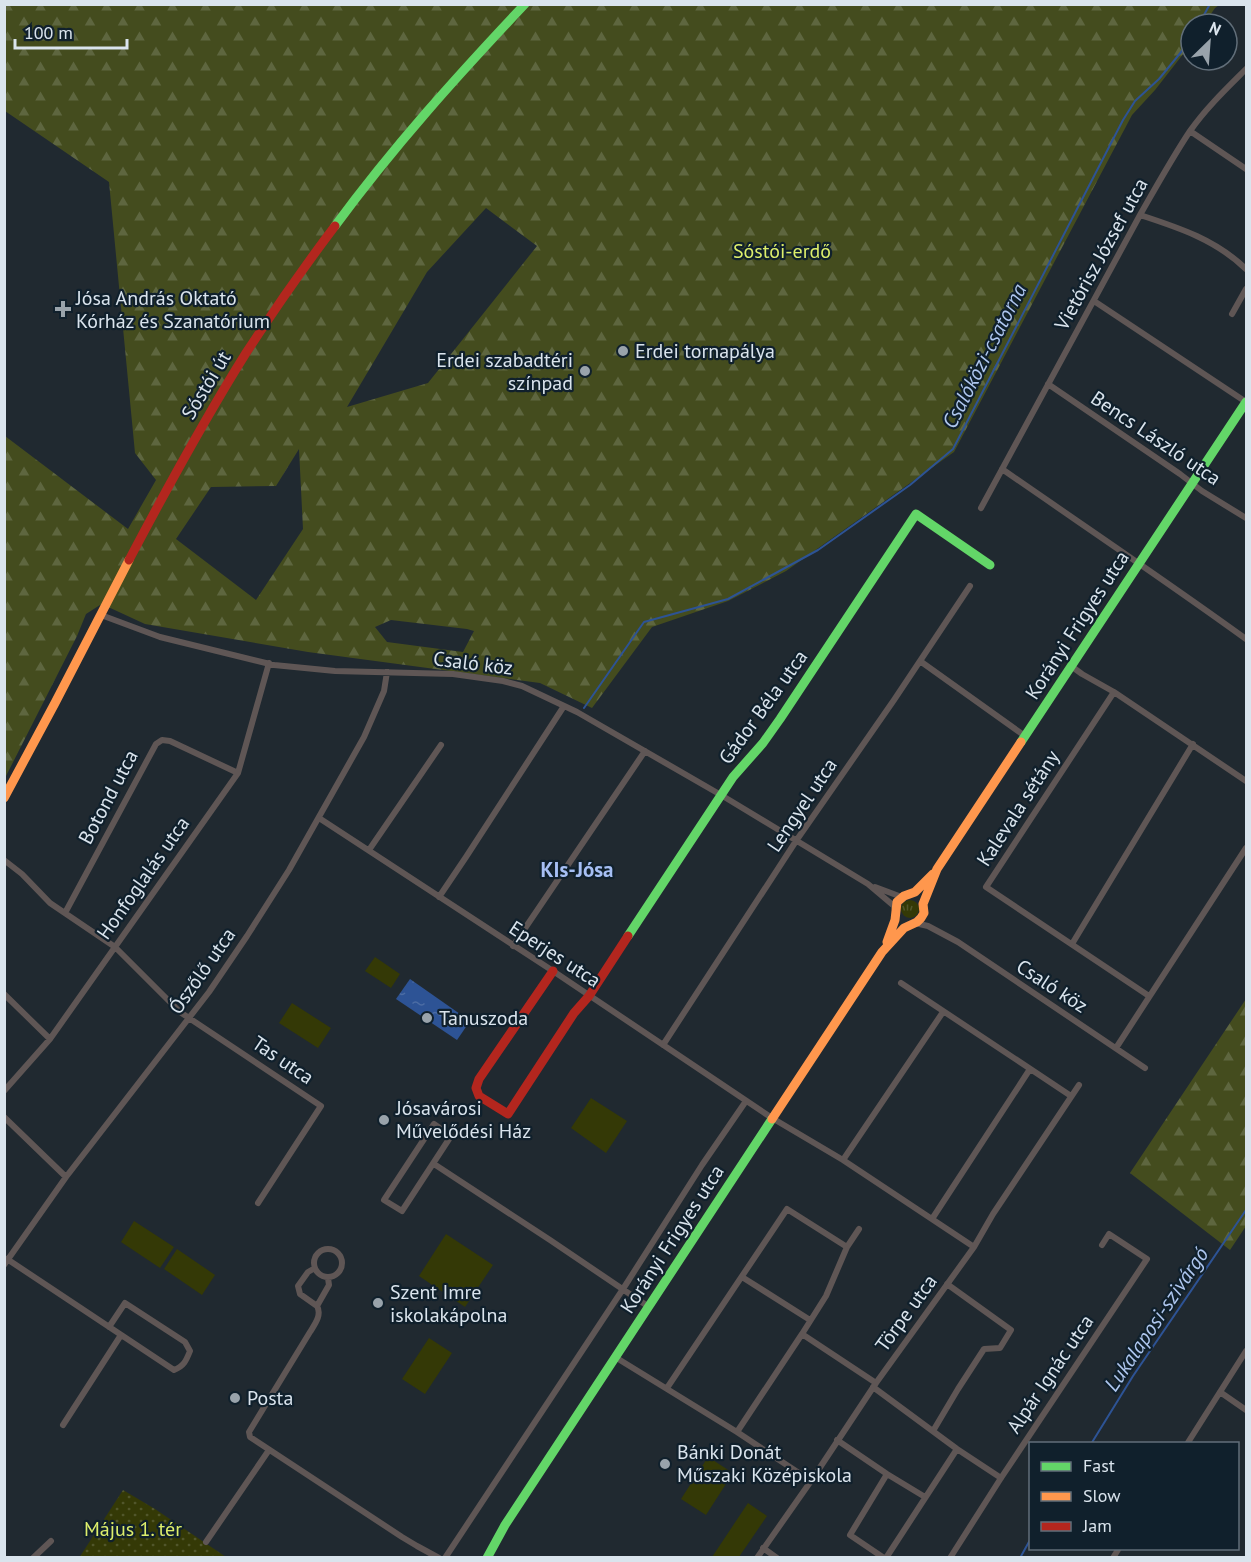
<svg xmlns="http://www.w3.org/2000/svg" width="1251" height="1562" font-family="'PT Sans',sans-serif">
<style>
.grass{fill:url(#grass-tufts)}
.forest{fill:url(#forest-firs);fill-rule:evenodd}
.park{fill:url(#park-dots)}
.garden{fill:#343906}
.water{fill:url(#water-ripples)}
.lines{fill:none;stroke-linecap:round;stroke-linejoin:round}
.stream{stroke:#2d5395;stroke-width:2}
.street{stroke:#5f5655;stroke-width:6}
.fast{stroke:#63d668;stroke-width:9}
.slow{stroke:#ff974d;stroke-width:9}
.jam{stroke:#b3261e;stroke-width:9}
.poi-dot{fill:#99a3ab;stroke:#10202c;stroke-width:2}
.labels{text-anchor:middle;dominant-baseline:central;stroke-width:4.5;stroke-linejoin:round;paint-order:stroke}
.park-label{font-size:20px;fill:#ddee6b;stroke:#10202c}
.street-label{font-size:20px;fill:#dae4ed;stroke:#10202c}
.poi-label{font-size:20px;fill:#dae4ed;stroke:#10202c;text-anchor:start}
.water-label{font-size:21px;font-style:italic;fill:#afc7ef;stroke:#10202c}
.neighbourhood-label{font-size:21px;font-weight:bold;fill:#a6bff4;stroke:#10202c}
</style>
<defs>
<pattern id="grass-tufts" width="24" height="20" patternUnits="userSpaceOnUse" patternTransform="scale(1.5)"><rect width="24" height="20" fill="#343906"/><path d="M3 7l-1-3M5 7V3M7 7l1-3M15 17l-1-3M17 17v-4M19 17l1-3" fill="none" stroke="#51562b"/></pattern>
<pattern id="forest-firs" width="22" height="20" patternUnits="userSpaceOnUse" patternTransform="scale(1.5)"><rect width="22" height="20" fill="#444c1e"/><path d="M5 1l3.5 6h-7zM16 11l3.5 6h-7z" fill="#5e663f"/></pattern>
<pattern id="park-dots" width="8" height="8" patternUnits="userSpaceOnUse" patternTransform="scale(1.5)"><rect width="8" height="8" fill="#343906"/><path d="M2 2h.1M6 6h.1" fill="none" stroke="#51562b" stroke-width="1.8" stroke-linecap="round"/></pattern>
<pattern id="water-ripples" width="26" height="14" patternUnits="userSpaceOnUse" patternTransform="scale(1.5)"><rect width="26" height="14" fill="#2d5395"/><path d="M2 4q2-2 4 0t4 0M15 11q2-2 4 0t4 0" fill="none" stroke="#4b6ca4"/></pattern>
</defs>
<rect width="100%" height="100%" fill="#202930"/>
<!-- grass -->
<path class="grass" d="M901 909a9 9 0 1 1 18 0a9 9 0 1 1-18 0Z"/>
<!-- forest -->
<path class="forest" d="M5,5H1219L1215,8L1204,24H1191V44L1155,90L1132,115L954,452L786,571L728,601L652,627L592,708L540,683L308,652L145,624L106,606L100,605L86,614L77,636L5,778V436L128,529L156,480L135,453L109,182L5,111ZM486,208L537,246L428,383L347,407L427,272ZM299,449L303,529L256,600L176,539L211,487L276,486ZM391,620L467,629L474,631L463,652L387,642L375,627Z
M1246,999V1226L1230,1250L1130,1173Z"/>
<!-- park -->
<path class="park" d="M123,1490L155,1509L226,1557L79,1558Z"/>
<!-- garden -->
<path class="garden" d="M375,957L400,974L391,988L365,971Z
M292,1003L331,1028L318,1048L279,1023Z
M591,1098L627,1121L606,1153L571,1128Z
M134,1221L174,1247L160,1268L121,1242Z
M446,1234L493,1265L465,1307L419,1276Z
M177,1249L215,1275L202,1295L164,1269Z
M429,1338L452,1353L425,1394L402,1379Z
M708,1457L733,1473L706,1515L681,1499Z
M748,1503L767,1516L739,1557H712Z"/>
<!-- water -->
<path class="water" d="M410,979L470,1021L457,1040L396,999Z"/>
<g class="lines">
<!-- stream -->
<path class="stream" d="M1199,24L1210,4
M584,708L644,622L728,599L818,550L910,485L953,449L1123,120L1135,101L1159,79L1191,40
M1091,1444L1133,1376L1246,1210
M1020,1558L1030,1540"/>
<!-- street -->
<path class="street" d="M1190,131L1246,169
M1140,215C1180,228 1216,240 1246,269
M1094,301L1246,402
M1232,314L1246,289
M1048,384L1180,474L1202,491L1246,518
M1002,469C1084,526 1166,581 1246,639
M981,508L1140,215C1156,187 1172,158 1190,131C1206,108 1227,88 1246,69
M101,615L160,637L274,665L335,671L453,674L503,681L522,686L577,712L721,795L868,884L894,906L895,910
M920,661L1025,736
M1071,666L1082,674L1114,692L1246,781
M1114,692L986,887L1149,996
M319,818L553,971L772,1118L843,1160L974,1247
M369,850L441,745
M4,860L22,874L50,903L115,947L180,1012L321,1106L258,1203
M875,887L899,896H904
M439,897L466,857L564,706
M65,913L156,744L162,740L170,741L238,773
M915,923L928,926L958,942L1145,1068
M1072,944L1193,744
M513,946L645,751
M901,983L1071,1096
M4,994L50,1039
M663,1045L796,841L894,700L970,586
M1116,1048L1246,848
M4,1091L50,1039L238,773L269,663
M4,1117L66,1177
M434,1124L451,1136L402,1211L384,1200Z
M843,1160L943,1012
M434,1164L550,1240L649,1307
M932,1219L1030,1069
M314 1263a14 14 0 1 1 28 0a14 14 0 1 1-28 0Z
M7,1259L174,1370C184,1366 186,1361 190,1351L185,1342L125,1303L109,1327
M4,1265L66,1177L209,992L247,936L289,870L364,737L384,691L387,672
M315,1268L308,1272L298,1286L300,1294L317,1306
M742,1277L810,1320
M328,1278L329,1285L317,1306C322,1315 315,1324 310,1332L249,1432L250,1437L402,1537L417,1546L439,1558
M802,1334L876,1383
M615,1357L737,1432L811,1481
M873,1387L957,1449L1001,1478
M667,1388L787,1209L847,1247
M1220,1392L1246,1410
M63,1425L121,1335
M933,1431L958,1389L984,1349L1000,1348L1011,1330L947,1284
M737,1432L802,1334L826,1296L847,1247L859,1229
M837,1440L887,1474L925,1497
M1187,1444L1246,1351
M206,1542L269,1450
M763,1548L777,1558
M33,1558L51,1541
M445,1558L623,1289L702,1165L746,1101
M757,1558L811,1481L876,1383L974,1247L993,1214L1079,1085
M884,1558L850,1535L887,1474
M886,1558L957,1449
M950,1558L1001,1478L1147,1259L1109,1234L1102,1245
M1113,1558L1119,1548"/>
<!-- fast -->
<path class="fast" d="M335,226C393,147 458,75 525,4
M1021,742L1246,402
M628,936L733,777L763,743L780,719L916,514L990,565
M487,1558L505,1525L772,1119"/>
<!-- slow -->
<path class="slow" d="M4,798L55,703L129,560
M887,942L895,920L897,902L904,896L915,892L933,874
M772,1119L882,952L904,928L917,922L921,918L924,913L923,904L937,869L1021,742"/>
<!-- jam -->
<path class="jam" d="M129,560C166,490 204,420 246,353C274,310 304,267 335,226
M553,971L479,1079L476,1088L479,1096L508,1114L574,1013L589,996L628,936"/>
</g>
<!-- markers -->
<g class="poi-dot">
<path d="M60 300h6v6h6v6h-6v6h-6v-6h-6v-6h6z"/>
<circle cx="623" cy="351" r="6"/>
<circle cx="585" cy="371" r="6"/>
<circle cx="427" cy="1018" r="6"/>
<circle cx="384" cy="1120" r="6"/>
<circle cx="378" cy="1303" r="6"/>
<circle cx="235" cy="1398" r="6"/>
<circle cx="665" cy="1464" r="6"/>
</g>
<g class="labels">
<!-- park labels -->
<g class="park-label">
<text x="782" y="251">Sóstói-erdő</text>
<text x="133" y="1529">Május 1. tér</text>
</g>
<!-- street labels -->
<g class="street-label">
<text transform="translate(1101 254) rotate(-61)">Vietórisz József utca</text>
<text transform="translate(206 385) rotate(-59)">Sóstói út</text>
<text transform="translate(1156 438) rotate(34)">Bencs László utca</text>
<text transform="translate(1077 625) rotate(-57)">Korányi Frigyes utca</text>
<text transform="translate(473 663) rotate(7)">Csaló köz</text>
<text transform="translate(763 707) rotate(-54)">Gádor Béla utca</text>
<text transform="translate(108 797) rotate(-62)">Botond utca</text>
<text transform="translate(802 805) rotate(-56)">Lengyel utca</text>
<text transform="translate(1018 808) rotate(-57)">Kalevala sétány</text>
<text transform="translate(143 878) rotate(-55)">Honfoglalás utca</text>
<text transform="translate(555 954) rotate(33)">Eperjes utca</text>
<text transform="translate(202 971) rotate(-55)">Ószőlő utca</text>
<text transform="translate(1052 986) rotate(33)">Csaló köz</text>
<text transform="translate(283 1060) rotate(34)">Tas utca</text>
<text transform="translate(672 1239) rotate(-57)">Korányi Frigyes utca</text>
<text transform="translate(906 1313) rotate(-54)">Törpe utca</text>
<text transform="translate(1050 1374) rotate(-56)">Alpár Ignác utca</text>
</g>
<!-- poi labels -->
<g class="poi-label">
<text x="76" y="298">Jósa András Oktató<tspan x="76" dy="23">Kórház és Szanatórium</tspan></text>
<text x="635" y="351">Erdei tornapálya</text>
<text x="573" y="360" text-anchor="end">Erdei szabadtéri<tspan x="573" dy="23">színpad</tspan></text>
<text x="439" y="1018">Tanuszoda</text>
<text x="396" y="1108">Jósavárosi<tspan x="396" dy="23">Művelődési Ház</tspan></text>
<text x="390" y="1292">Szent Imre<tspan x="390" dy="23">iskolakápolna</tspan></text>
<text x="247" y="1398">Posta</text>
<text x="677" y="1452">Bánki Donát<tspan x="677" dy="23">Műszaki Középiskola</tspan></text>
</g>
<!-- water labels -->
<g class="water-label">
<text transform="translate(984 356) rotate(-63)">Csalóközi-csatorna</text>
<text transform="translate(1156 1319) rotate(-56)">Lukalaposi-szivárgó</text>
</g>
<!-- neighbourhood labels -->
<g class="neighbourhood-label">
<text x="577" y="869">KIs-Jósa</text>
</g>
</g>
<!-- border -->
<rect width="1251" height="1562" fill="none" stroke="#dae4ed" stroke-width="12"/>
<!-- legend -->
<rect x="1029" y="1442" width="210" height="108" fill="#10202c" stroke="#616e79" stroke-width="1.5"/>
<rect x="1041" y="1462" width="30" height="9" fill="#63d668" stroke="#616e79" stroke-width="1.5"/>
<text x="1083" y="1472" font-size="18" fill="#dae4ed">Fast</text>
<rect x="1041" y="1492" width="30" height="9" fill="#ff974d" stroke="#616e79" stroke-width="1.5"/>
<text x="1083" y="1502" font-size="18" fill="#dae4ed">Slow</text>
<rect x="1041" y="1522" width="30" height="9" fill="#b3261e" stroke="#616e79" stroke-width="1.5"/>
<text x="1083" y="1532" font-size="18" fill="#dae4ed">Jam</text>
<!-- north arrow -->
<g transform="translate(1209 42) rotate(25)"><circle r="28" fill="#10202c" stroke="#616e79" stroke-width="1.5"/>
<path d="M0-4.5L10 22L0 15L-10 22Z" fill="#99a3ab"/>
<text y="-9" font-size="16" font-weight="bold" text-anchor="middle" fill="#dae4ed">N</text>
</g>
<!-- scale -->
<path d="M15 39v9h112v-9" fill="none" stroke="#dae4ed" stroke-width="3"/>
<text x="24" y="39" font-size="18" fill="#dae4ed" stroke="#10202c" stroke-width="4.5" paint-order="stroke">100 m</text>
</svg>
